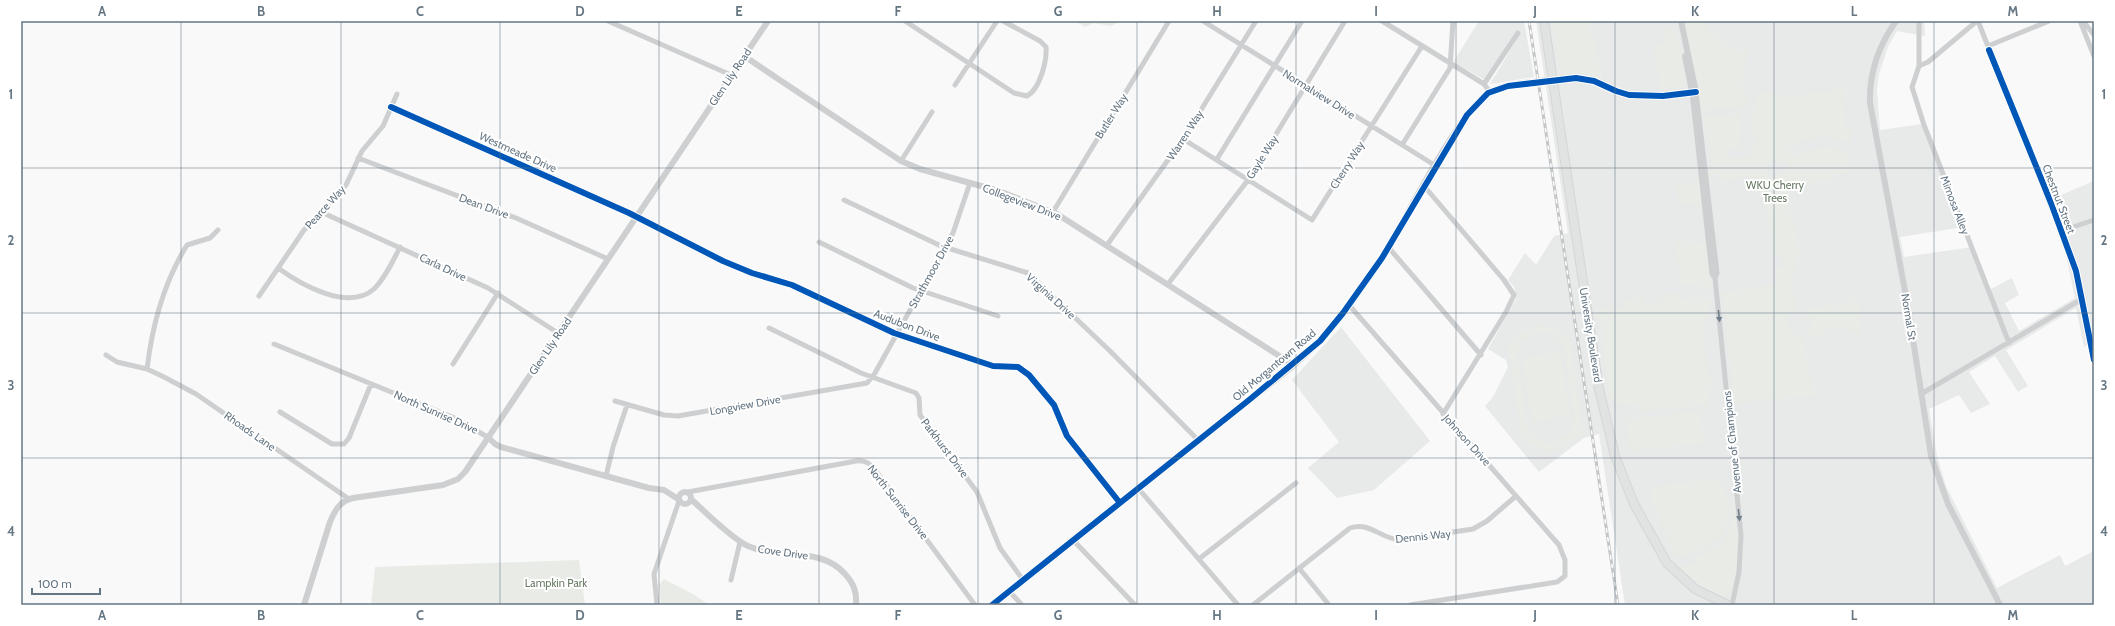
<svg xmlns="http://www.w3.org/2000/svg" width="2115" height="626" font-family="Cabin,sans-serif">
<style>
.built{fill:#e8e9e9}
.green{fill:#e8ebe6;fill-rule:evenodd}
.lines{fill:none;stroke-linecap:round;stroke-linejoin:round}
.primary-casing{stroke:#d5d6d7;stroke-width:10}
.minor{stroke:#cecfd0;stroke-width:5}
.tertiary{stroke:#cecfd0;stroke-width:6}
.primary{stroke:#e1e2e2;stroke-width:8}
.rail-casing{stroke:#c3c5c6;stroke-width:3}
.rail{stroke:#fff;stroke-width:1.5;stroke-dasharray:4.5;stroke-linecap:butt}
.cycleway-casing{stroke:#fff;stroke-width:8}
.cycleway{stroke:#0057b8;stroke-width:6}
.oneway{fill:#707f8b}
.grid{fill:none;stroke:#657683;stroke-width:1;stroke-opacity:0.55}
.labels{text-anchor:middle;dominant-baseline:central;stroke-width:4;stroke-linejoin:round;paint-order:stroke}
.street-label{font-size:11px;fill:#657683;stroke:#fff}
.park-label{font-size:11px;fill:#687a64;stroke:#fff}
.neatline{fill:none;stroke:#657683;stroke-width:1.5}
.grid-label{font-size:13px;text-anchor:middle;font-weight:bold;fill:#657683}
</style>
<rect width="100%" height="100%" fill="#f9f9f9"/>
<!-- built -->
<path class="built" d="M1479,21H1524L1534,77L1490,84L1520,34L1519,29L1485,80L1456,64L1454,61Z
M1536,21H1924L1925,36L1897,31L1888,47L1879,74L1877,90L1880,130L1922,124L1964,227L1900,237L1904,257L1972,247L1989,290L2012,278L2019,295L2005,303L2019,331L2075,298L2054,198L2094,181V340L2084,347L2076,308L2006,350L2028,386L2018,392L1995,356L1969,372L1990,404L1971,413L1959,395L1929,409L1937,456L1946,486L1997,588L2060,555L2065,566L2094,551V605H1625L1599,434L1584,438L1539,472L1485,406L1493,397L1508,367L1506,360L1488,349L1516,299L1514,287L1508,280L1525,253L1536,265L1554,236L1568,233Z
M1341,327L1430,441L1374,490L1337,498L1308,468L1339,442L1292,380Z"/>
<!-- green -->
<path class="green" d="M1075,21H1120L1111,26L1094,23L1085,27Z
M1551,21H1590L1591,25L1589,26L1591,33H1593L1597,52L1594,53L1595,59L1598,58L1602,77L1584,73H1565L1560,70Z
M1682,21H1701L1713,34L1716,32C1724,42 1733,55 1748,48C1745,59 1746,77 1741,83L1745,90L1747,106L1710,108L1707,112L1701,111Z
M1676,28L1687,83L1681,88L1659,90V78L1653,47L1666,43L1663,31Z
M1845,86L1847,97H1842L1846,130H1851V141L1845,143L1844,139L1834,140L1833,136L1800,140L1801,145L1791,146V149L1789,150V154H1805V151L1832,147V150L1845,149L1851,172L1831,177L1832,182H1814V185L1804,186L1803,181L1789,185L1791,216L1798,240L1794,242L1802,251L1797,262L1794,263L1795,268L1791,282L1796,309L1788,317L1787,325L1793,335L1803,337L1811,325L1810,320L1802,309L1819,306L1820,308L1822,306L1833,304V307L1837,306V304L1850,302L1849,296L1857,295L1862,330L1856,335L1849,331L1850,328C1839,325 1830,326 1821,333L1825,338L1803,337L1810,378L1817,396L1734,403L1722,292L1777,284L1774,269L1783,268L1782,255L1773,256L1767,211H1765L1763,198H1760L1758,185L1754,178L1743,177L1721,183L1717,175L1712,176L1709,179C1716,159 1707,138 1702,119L1705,117L1731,116V114L1737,113L1741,116V134L1739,138L1742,149H1727V158H1751V143L1757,142V134H1751L1750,116L1757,105V94L1774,92V94L1803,96V93H1832L1833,88ZM1778,159L1788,162L1786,172L1773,178L1768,176L1765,169L1768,164Z
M1700,182L1703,208H1697L1695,203L1679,205L1677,184Z
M1676,241L1707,243L1712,288L1680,284Z
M1663,294H1682V298L1678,299L1705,303L1692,300L1693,296L1712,299L1703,334L1708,374L1713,382L1709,384L1713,392L1708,395L1709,405L1640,411V407L1615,403V397L1613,400L1609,399L1601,331L1604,330L1596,312L1613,304L1615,308L1603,314L1637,302L1625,305L1623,301L1642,296L1644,304L1663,302Z
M1541,325L1555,329L1570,338L1583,432C1559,454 1551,456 1522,441L1508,343L1528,328ZM1536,332L1552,334L1564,346L1574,421L1569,434L1556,442L1547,443L1537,439L1527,427L1517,353L1522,340Z
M1560,351L1570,415L1532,422L1522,358Z
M1700,411L1704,443L1630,451L1626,419Z
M1715,478C1722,484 1725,490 1727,499C1737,533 1706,554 1676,556L1649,496L1654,487Z
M1734,497C1736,512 1744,591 1725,595C1713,597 1687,575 1678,567L1696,564L1694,558C1727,542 1736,537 1731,498Z
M579,560L585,605H371L375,567Z
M664,579L693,594L709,605H661L659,585Z"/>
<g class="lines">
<defs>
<path id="primary" d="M1544,21L1599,389L1615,456L1634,504L1667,563L1695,589L1728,605"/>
</defs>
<!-- primary casing -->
<use href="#primary" class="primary-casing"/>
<!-- minor -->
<path class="minor" d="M608,21L731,75
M905,21L1014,93L1027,96C1040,89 1047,61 1046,47L1040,41L1003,21
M1203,21L1436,166
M1382,21L1484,84L1490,92
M1919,21V66L1912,87L1924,125L2009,343
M1978,21L2076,271L2094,360
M2080,21L2094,56
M2083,21L2094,35
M1988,46L2049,21
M1919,66L1928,62L1977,21
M1484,84L1518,33
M955,85L997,21
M1692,92L1712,274L1715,278L1741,535L1739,572L1732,605
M1696,92L1717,273L1715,278
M391,107L629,213L723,261L752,273L792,285L894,333L993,366L1018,367L1029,375L1054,405L1067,436L1120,503
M1183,139L1312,220L1422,46
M1402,145L1450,68L1453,21
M358,158L516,218L608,259
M1217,159L1302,21
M901,161L932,112
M1424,186L1504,280L1514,295L1506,312L1443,414
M844,200L941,246L1028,273L1110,351L1198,440
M321,212L488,288L558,333
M1053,212L1169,21
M2061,231L2094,220
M819,242L913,288L998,316
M1107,245L1183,139L1256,21
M1389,248L1481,355
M278,268C300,284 348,312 374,289C385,278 393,261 400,247
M1168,284L1248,180L1345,21
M259,296L304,230L346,185L362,151L383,126L397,94
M1349,305L1559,545L1565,560V576L1557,582L1410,605
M769,328L861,373L916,393L919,398L920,415L977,492L1000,548L1023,580
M274,344L457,419L489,438
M106,355L117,362L147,369L164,377L196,394L349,499
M453,364L498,293
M147,369C152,327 164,282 187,245L210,238L218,230
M1921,394L2082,299
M615,401L664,415L678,416L867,383L875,373L953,233L970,183
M280,412L332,444H344L349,438L371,384
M606,476L613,447L627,405
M1138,488L1238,605
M688,492L856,461C871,459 876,472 884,482L975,605
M1073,540L1135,605
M1199,559L1296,483
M1299,568L1329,605
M731,580L740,542
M1009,591L1022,605
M657,605L654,574L679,501
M1253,605L1350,528C1369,521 1381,539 1400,540L1473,529L1487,521L1516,496"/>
<!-- tertiary -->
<path class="tertiary" d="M1896,21C1879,45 1869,73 1870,103L1908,307L1931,456L1948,504L2000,605
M744,56L901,161L920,169L999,191L1057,214L1292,364
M1685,56L1692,92
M489,438L495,444L501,447L649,488L664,490L678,499
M679 498a6 6 0 1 1 12 0a6 6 0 1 1-12 0Z
M691,499C704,511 732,539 748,546C779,560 821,546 845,574C854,584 857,592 856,605
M304,605L330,522C335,510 340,501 353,498L443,485L458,479L465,472L768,21
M992,605C1065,544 1141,486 1216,426C1255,395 1306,361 1337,322C1356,297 1375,271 1390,244C1410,211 1462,104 1494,90C1510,83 1576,75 1592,80C1605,84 1616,93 1631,95C1652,98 1675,94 1696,92L1681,21"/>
<!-- primary -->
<use href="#primary" class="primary"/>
<defs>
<path id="rail" d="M1529,21L1618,605"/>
</defs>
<!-- rail casing -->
<use href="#rail" class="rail-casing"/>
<!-- rail -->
<use href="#rail" class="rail"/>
<defs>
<path id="cycleway" d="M1989,50L2051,203L2076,271L2094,360
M391,107L629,213L723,261L752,273L792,285L894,333L993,366L1018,367L1029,375L1054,405L1067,436L1120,503
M992,605L1249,400L1320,341L1343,313L1382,258L1467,115L1488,93L1508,86L1576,78L1594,81L1616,91L1629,95L1663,96L1696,92"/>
</defs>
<!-- cycleway casing -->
<use href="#cycleway" class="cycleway-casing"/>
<!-- cycleway -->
<use href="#cycleway" class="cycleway"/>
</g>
<!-- one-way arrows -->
<defs><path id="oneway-solid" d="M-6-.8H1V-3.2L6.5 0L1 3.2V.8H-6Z"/></defs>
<g class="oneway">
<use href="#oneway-solid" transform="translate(1719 316) rotate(84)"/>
<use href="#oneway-solid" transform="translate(1739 515) rotate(84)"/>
</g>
<!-- grid -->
<path class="grid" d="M181,21V605M341,21V605M500,21V605M659,21V605M819,21V605M978,21V605M1137,21V605M1296,21V605M1456,21V605M1615,21V605M1774,21V605M1934,21V605M21,168H2094M21,313H2094M21,458H2094"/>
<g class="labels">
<!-- street labels -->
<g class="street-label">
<text transform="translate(730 77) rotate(-56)">Glen Lily Road</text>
<text transform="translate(1319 94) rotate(32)">Normalview Drive</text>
<text transform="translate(1111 116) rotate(-58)">Butler Way</text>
<text transform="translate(1185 135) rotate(-57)">Warren Way</text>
<text transform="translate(518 152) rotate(24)">Westmeade Drive</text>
<text transform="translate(1262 157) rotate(-58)">Gayle Way</text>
<text transform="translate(1347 165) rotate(-58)">Cherry Way</text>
<text transform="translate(2059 199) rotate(69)">Chestnut Street</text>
<text transform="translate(1022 202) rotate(21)">Collegeview Drive</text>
<text transform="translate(1955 205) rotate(69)">Mimosa Alley</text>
<text transform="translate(484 206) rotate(20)">Dean Drive</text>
<text transform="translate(325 207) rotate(-48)">Pearce Way</text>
<text transform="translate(443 267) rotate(25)">Carla Drive</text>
<text transform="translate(931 272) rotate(-61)">Strathmoor Drive</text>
<text transform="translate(1051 296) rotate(42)">Virginia Drive</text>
<text transform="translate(1909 317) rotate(81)">Normal St</text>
<text transform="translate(907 325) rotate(21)">Audubon Drive</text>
<text transform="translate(1591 335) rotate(81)">University Boulevard</text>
<text transform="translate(550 346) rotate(-56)">Glen Lily Road</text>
<text transform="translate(1274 365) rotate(-40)">Old Morgantown Road</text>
<text transform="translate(745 405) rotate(-10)">Longview Drive</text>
<text transform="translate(436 412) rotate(24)">North Sunrise Drive</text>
<text transform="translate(250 431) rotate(35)">Rhoads Lane</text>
<text transform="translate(1467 440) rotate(48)">Johnson Drive</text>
<text transform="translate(1732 442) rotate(-96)">Avenue of Champions</text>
<text transform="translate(945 448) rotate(53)">Parkhurst Drive</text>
<text transform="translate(898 502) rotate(52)">North Sunrise Drive</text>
<text transform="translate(1423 536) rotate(-6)">Dennis Way</text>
<text transform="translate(783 552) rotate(8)">Cove Drive</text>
</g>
<!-- park labels -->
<g class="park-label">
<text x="1775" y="185">WKU Cherry<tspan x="1775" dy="13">Trees</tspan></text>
<text x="556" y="583">Lampkin Park</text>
</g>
</g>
<!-- border -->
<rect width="2115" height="626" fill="none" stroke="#ffffff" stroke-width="44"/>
<!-- scale -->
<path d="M32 588v6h68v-6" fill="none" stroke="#657683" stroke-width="2"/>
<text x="38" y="588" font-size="12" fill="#657683" stroke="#ffffff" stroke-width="3" paint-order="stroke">100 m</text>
<rect x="22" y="22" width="2071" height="582" class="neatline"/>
<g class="grid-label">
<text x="102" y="16">A</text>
<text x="261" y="16">B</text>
<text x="420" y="16">C</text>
<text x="580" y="16">D</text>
<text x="739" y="16">E</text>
<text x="898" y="16">F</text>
<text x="1058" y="16">G</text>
<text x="1217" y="16">H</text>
<text x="1376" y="16">I</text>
<text x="1535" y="16">J</text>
<text x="1695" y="16">K</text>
<text x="1854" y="16">L</text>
<text x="2013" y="16">M</text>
<text x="11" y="99">1</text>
<text x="2104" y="99">1</text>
<text x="11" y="245">2</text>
<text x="2104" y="245">2</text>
<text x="11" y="390">3</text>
<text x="2104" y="390">3</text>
<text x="11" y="536">4</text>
<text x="2104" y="536">4</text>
<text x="102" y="620">A</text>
<text x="261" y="620">B</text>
<text x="420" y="620">C</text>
<text x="580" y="620">D</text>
<text x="739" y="620">E</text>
<text x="898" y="620">F</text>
<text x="1058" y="620">G</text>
<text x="1217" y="620">H</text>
<text x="1376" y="620">I</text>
<text x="1535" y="620">J</text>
<text x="1695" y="620">K</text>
<text x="1854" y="620">L</text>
<text x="2013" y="620">M</text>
</g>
</svg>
